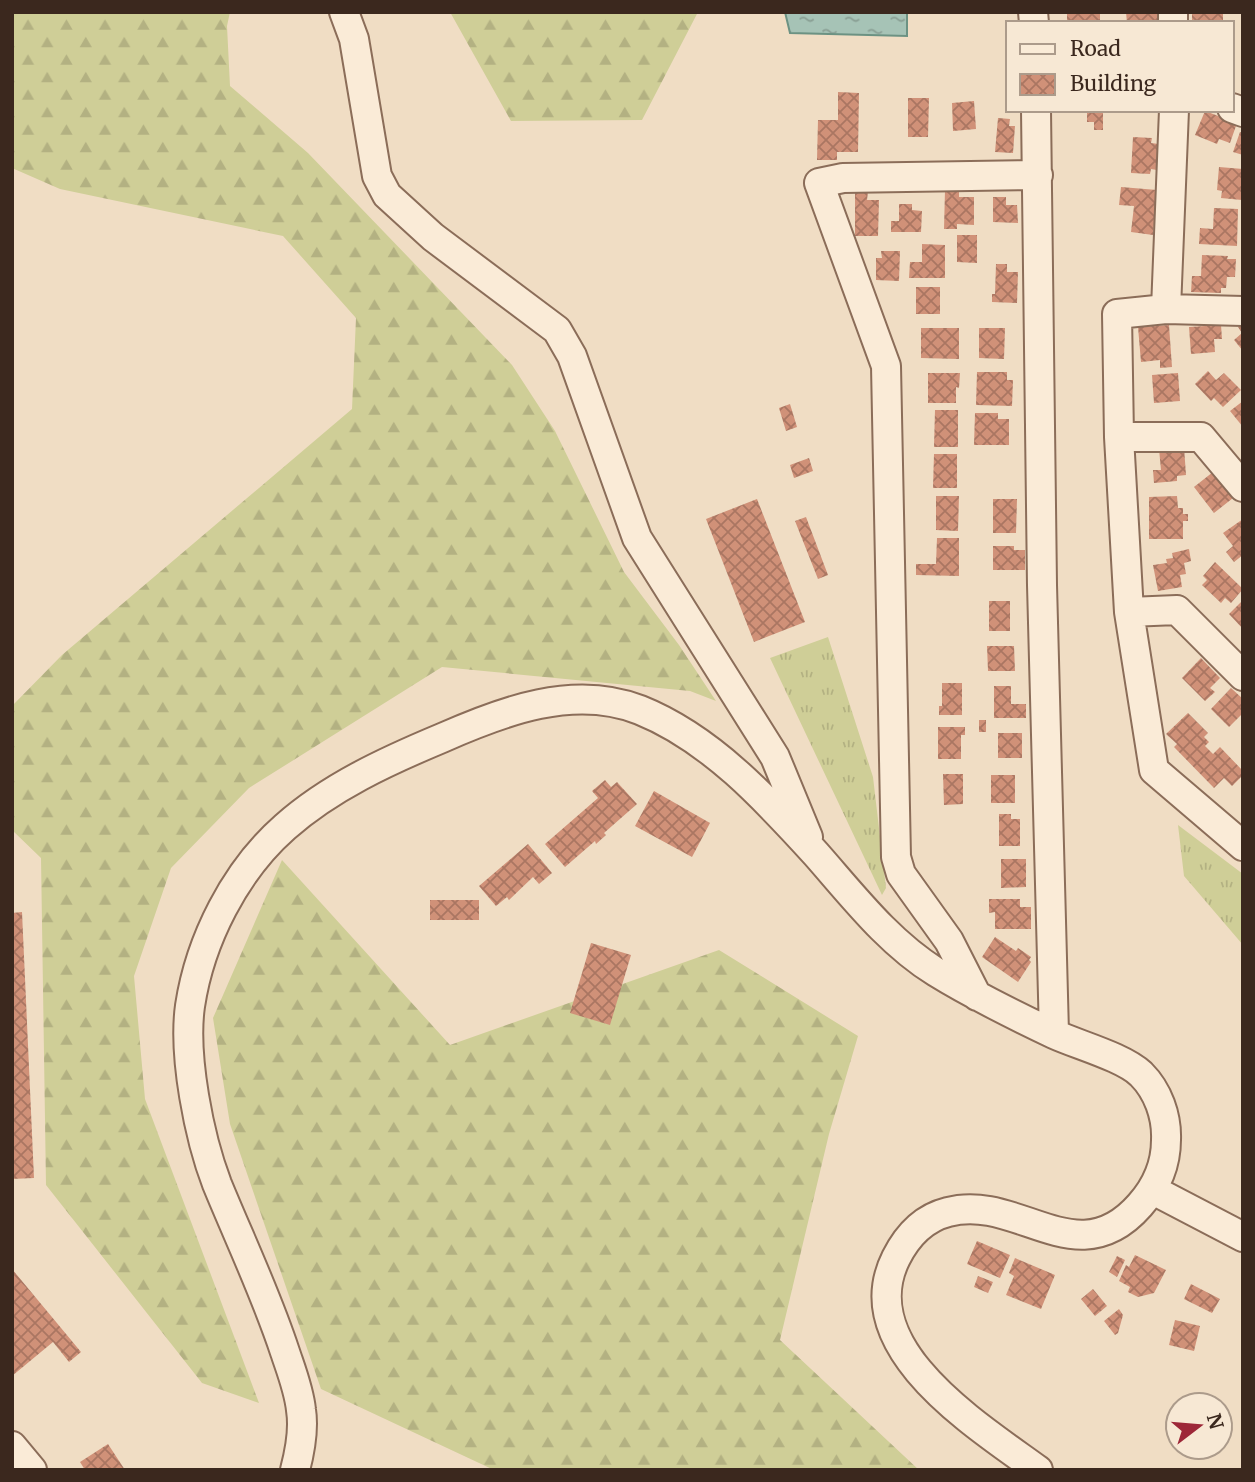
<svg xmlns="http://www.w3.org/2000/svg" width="1255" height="1482" font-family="Merriweather,serif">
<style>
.grass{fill:url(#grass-tufts)}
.forest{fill:url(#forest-firs)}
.water{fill:url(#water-ripples);stroke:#6c9283;stroke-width:2}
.building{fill:url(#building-cross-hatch)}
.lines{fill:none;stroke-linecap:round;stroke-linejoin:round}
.minor-casing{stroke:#8b6d59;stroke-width:32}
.minor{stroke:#faebd7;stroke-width:28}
</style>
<defs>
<pattern id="grass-tufts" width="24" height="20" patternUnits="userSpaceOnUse" patternTransform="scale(1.75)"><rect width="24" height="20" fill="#cfce97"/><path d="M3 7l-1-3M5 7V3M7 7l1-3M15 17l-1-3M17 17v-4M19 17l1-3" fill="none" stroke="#b3b182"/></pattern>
<pattern id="forest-firs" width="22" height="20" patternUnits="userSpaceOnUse" patternTransform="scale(1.75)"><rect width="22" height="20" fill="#cfce97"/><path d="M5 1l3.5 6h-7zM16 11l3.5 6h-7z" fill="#b3b182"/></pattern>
<pattern id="water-ripples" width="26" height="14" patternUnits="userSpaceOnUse" patternTransform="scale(1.75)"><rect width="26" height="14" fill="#a6c3b6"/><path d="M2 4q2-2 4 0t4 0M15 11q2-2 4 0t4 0" fill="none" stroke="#889e93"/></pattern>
<pattern id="building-cross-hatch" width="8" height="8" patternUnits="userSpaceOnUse" patternTransform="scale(1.75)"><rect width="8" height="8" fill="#d09178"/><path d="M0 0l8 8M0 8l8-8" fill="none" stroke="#aa7662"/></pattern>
</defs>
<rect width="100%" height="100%" fill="#f0ddc4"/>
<!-- grass -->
<path class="grass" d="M828,637L873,777L886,888L882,895L770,658Z
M1178,825L1243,874V945L1184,876Z"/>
<!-- forest -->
<path class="forest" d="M12,12H230L227,26L230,86L308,153L512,365L555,431L624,572L679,645L716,701L690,691L442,667L249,788L171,868L134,976L145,1099L259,1403L202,1383L46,1185L41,858L12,830V706L62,655L352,409L356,318L283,236L60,189L12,168Z
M450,12H698L642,120L511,121Z
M282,860L450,1045L719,950L858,1036L829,1134L780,1340L919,1470H494L321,1389L230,1124L213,1018Z"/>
<!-- water -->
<path class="water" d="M785,12H907V36L790,33Z"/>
<!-- building -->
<path class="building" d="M1067,12H1100V23H1067Z
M1126,12H1157V23H1127Z
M1192,12H1223V23L1192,22Z
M838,92L859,93L858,152H837V160H817L818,120H838Z
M908,98H929L928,137H908Z
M974,101L976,129L953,131L952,103Z
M1087,110H1103V130H1094V122H1087Z
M1205,111L1237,123L1230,143L1219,139L1217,144L1195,135Z
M998,118L1010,119L1009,126H1015L1013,153L995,152Z
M1240,132L1243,133V155L1233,152Z
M1133,137L1152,138L1151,143L1159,144L1157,170L1151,169L1150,174L1131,173Z
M1219,167L1243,169L1242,200L1221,198L1222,191L1217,190Z
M1121,187L1157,190L1153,235L1131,232L1134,206L1119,205Z
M945,190L959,191V197H974V225L957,224V229H944Z
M855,192H868L867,200H879L878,236H855Z
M993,197H1006V205H1017L1018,223L993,222Z
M899,204H912V210L922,211L921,232H891V221H899Z
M1214,208L1238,209L1237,246L1199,244L1200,228L1213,229Z
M957,235H977V263L957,262Z
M922,244L945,245V278H909L910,262H922Z
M881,251H900L899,281L876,280V258H882Z
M1202,255L1228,256L1227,259H1236L1235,277H1227L1226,288H1221V293L1191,292L1192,276H1201Z
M996,264H1007V272H1018L1017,303L992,302V294H995Z
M916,287H940V314H916Z
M1243,323V351L1234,340L1242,333L1238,327Z
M1169,325L1172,367L1160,368V360L1141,362L1138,327Z
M1221,325L1222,339H1214L1215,352L1191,354L1189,327Z
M921,328H959V359L921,358Z
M979,328H1005L1004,359L979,358Z
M1208,371L1216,380L1224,373L1241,390L1223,407L1214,398L1211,401L1195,384Z
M977,372H1007V380H1013L1012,406L976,405Z
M928,373H960L959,388L956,387V403H928Z
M1178,373L1180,401L1154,403L1152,375Z
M1243,401V427L1230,411Z
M790,404L797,427L786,431L779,408Z
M935,410H958V447H934Z
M975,413H998V419H1009V445H974Z
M1184,447L1186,475L1177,476V481L1154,483L1153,470H1161L1159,449Z
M934,454H957V488H933Z
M809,458L813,471L794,478L790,465Z
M1213,472L1233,498L1214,513L1194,487Z
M936,496H959L958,531L936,530Z
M1177,496L1178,508H1183V514H1188V521H1183V539H1149V497Z
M757,499L805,622L754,642L706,519Z
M993,499H1017L1016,533H993Z
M806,517L828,575L818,579L795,521Z
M1243,519V555L1234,562L1226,552L1233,546L1223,533Z
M937,538H959V576L916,575V564H936Z
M993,546H1014V550H1025V570H993Z
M1189,549L1191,561L1184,563L1186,574L1180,575L1182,587L1158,591L1153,565L1167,563L1166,559L1173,558L1172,553Z
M1215,562L1243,589L1231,603L1225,598L1221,603L1202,585L1207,580L1203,576Z
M1243,600V629L1229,614Z
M989,601H1010V631H989Z
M987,646H1014L1015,671H988Z
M1201,658L1220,678L1210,688L1215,692L1205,701L1182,678Z
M942,683H962V715H939V706H942Z
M994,686H1011V704H1026V718H994Z
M1231,688L1243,699V713L1229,727L1211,709Z
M1188,713L1208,733L1204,737L1209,742L1205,746L1213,754L1220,747L1243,771V775L1232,786L1224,778L1214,788L1174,747L1177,744L1166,734Z
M979,720H986V732H979Z
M938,727H965V735H961V759H938Z
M998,733H1022V758H998Z
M943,774H963V804L944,805Z
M991,775H1015V803H991Z
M605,780L611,787L617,782L637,804L604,833L606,835L596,844L595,841L565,867L545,844L598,798L592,791Z
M654,791L710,823L692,857L635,826Z
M999,814H1011V819H1020V846H999Z
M528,844L552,873L539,884L533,877L509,900L507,897L496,906L479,886Z
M1001,859H1026V887L1001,888Z
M989,899H1020V907H1031V929H995V912L989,913Z
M430,900H479V920H430Z
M22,912L34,1178L12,1179V913Z
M995,937L1016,951L1018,948L1031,957L1029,960L1031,962L1018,982L982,957Z
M591,943L631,955L610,1025L570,1013Z
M977,1241L1010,1255L1000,1278L967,1264Z
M1135,1255L1166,1270L1154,1293L1138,1297L1128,1292L1130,1287L1119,1281L1126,1265L1129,1267Z
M1117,1256L1125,1260L1117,1277L1109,1272Z
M1015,1258L1055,1275L1041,1309L1006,1295L1014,1276L1009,1273Z
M12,1269L81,1352L69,1362L53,1342L12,1376Z
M978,1276L993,1282L988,1293L974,1287Z
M1191,1284L1220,1299L1212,1313L1184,1299Z
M1093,1289L1107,1306L1095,1316L1081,1299Z
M1119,1309L1123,1315L1118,1333L1115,1335L1104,1321Z
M1175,1320L1200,1326L1194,1351L1169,1345Z
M108,1444L125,1470H85L80,1462Z"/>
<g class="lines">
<defs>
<path id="minor" d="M344,12L354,39L377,176L387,195L433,237L557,330L572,356L637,538L775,757L808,837
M1033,12L1034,23
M1173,12V23
M1232,108L1243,112
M1036,110L1042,585L1054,1033
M1166,309L1174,110
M1243,311L1166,309L1117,314L1119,437L1129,612L1154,770L1243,846
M1119,437H1201L1243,487
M1129,612L1177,610L1243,676
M977,996L949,941L901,874L896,857L886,366L819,183L843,178L1038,175
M1153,1190L1243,1237
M12,1446L32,1470
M295,1470C300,1451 304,1429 301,1410C299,1390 291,1370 285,1352C266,1294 240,1240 217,1184C199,1137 183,1056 190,1006C200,940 235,871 285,827C330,787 387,761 442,738C503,711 574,684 640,710C710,738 766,799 816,854C853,896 888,942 936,972C973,995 1014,1015 1054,1034C1078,1045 1123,1057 1141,1074C1158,1091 1167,1116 1166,1140C1166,1165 1156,1187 1140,1205C1077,1277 1018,1193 948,1212C924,1218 907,1236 896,1258C851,1348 978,1426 1038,1470"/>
</defs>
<!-- minor casing -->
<use href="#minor" class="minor-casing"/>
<!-- minor -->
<use href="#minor" class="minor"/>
</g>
<!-- border -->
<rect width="1255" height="1482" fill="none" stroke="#3b281e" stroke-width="28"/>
<!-- legend -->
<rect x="1006" y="21" width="228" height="91" fill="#f7e8d4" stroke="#ac9b8b" stroke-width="2"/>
<rect x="1020" y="44" width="35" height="10" fill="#faebd7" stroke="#ac9b8b" stroke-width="2"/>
<text x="1070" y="56" font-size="21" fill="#3b281e">Road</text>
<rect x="1020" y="74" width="35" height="21" fill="url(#building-cross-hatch)" stroke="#ac9b8b" stroke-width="2"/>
<text x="1070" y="91" font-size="21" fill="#3b281e">Building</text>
<!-- north arrow -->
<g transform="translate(1199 1426) rotate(74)"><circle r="33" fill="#f7e8d4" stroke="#ac9b8b" stroke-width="2"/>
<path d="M0-5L12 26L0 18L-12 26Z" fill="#9d2738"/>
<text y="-10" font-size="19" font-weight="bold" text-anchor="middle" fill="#3b281e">N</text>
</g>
</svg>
